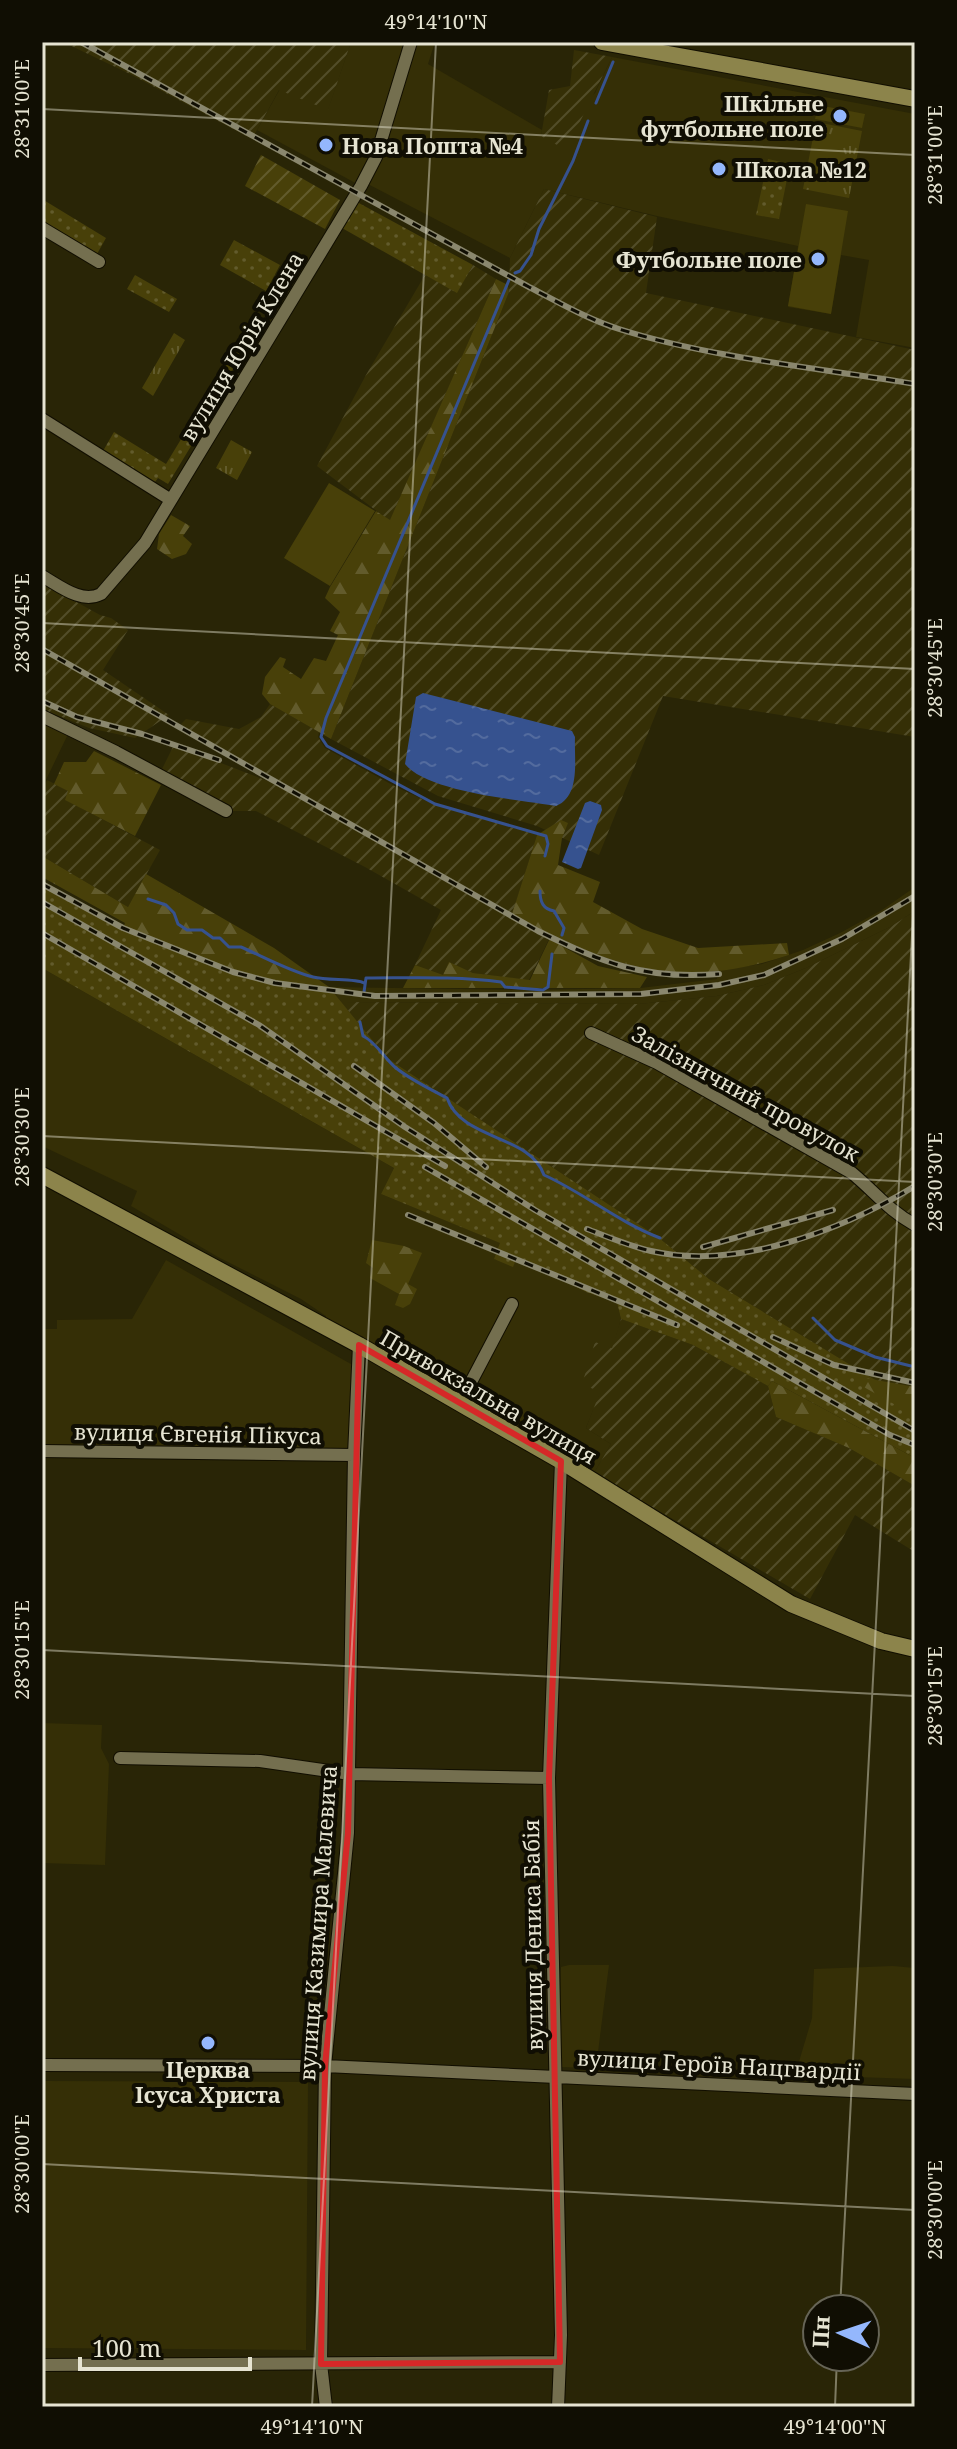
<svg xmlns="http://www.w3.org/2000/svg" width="957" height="2449" font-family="'Noto Serif',serif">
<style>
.built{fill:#352f06}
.industrial{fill:url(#industrial-furrows)}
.grass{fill:url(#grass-dots)}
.forest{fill:url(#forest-firs)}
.park{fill:url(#park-tufts)}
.garden{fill:url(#garden-furrows)}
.pitch{fill:#484009}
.water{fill:url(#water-ripples)}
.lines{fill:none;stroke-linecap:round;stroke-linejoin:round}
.stream{stroke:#36528f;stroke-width:3}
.street-casing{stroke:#110e00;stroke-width:14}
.secondary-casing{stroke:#110e00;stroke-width:18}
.street{stroke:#746f4f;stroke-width:12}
.secondary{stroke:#8c844b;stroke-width:16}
.rail-casing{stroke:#8a876e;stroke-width:6}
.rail{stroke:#100e03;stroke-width:3;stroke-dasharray:9;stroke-linecap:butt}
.marked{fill:none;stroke:#d62828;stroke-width:6;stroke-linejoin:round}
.ticks{fill:none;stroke:#e6e4d2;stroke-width:2;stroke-opacity:0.45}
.poi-dot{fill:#94b7fd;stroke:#100e03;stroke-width:3}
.labels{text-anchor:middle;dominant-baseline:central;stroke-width:8;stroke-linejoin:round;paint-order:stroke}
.poi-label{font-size:22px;font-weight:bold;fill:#e6e4d2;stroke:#100e03;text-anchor:end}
.street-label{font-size:22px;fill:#e6e4d2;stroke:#100e03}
.neatline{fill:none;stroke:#e6e4d2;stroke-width:3}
.ticks-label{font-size:20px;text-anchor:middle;fill:#e6e4d2}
</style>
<defs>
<pattern id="industrial-furrows" width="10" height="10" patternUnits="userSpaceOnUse" patternTransform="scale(2)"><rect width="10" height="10" fill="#352f06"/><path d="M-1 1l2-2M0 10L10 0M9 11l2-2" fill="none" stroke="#524d29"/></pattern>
<pattern id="grass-dots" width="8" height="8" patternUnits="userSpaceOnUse" patternTransform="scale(2)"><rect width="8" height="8" fill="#484009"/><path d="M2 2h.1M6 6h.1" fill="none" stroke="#625b2c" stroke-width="1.8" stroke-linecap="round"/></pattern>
<pattern id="forest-firs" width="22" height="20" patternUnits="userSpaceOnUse" patternTransform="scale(2)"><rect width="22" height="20" fill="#484009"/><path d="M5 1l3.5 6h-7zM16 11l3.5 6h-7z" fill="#625b2c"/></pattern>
<pattern id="park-tufts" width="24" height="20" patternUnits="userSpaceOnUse" patternTransform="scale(2)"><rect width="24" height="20" fill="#484009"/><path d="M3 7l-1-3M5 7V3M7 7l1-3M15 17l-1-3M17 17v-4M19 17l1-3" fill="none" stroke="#625b2c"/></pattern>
<pattern id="garden-furrows" width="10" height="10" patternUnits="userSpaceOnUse" patternTransform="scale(2)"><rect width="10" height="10" fill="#484009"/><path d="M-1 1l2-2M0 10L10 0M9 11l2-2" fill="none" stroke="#625b2c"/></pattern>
<pattern id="water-ripples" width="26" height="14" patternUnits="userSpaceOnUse" patternTransform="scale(2)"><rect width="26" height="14" fill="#36528f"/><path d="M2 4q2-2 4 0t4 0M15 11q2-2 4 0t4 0" fill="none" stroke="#536b9e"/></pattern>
</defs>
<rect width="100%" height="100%" fill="#292506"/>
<!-- built -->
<path class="built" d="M351,42H435L428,64L542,130L541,136L595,93L612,57L915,114V348L856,337L869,260L841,255L831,314L788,307L798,246L657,216L544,189L510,258L364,182L361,186L257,130L280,89L328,109Z
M42,717L70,730L44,784L42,783Z
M915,887V911L890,927L806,968L764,985L717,996L639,1004L341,1002L329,987L527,990L640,988L717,979L719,970L762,964L803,950L840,933L882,910Z
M42,968L394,1168L381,1194L501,1243L495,1260L517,1257L586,1292L617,1303L621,1319L601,1391L586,1428L611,1444L594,1473L473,1402L388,1348L380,1349L326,1322V1316L301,1299L218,1257L131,1206L137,1191L42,1146Z
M166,1260L358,1368L353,1455L42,1451V1329H57V1320L132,1319Z
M42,1723L102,1725L101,1748L109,1764L105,1865L42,1863Z
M569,1965H609L596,2068L559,2067L561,1967Z
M893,1966L915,1968V2079L795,2075L812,2018L814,1969Z
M42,2081L308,2082L306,2350L42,2348Z"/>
<!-- industrial -->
<path class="industrial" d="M63,42H351L328,110L279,90L252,139L130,74Z
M574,50L612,57L566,150L541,136L549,90L570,86Z
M544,189L657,217L646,293L915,350V737L663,696L599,855L537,826L438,796L331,739L509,292L510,258Z
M473,265L496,279L390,521L317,466L366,375L425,275L457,292Z
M42,583L100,615L111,618L128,630L103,670L169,715L135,738L89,728L42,709Z
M270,704L319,732L318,737L325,748L398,788L433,804L537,835L512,915L550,937L529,980L473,973L450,963L441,979L415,965L441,910L365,867L256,811H226L159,775L174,745L273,783L199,739L181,724L186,719L239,729L261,717Z
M47,780L69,791L66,800L160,850L128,907L42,856V790Z
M915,911V1404L709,1279L658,1237L387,1058L341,1002L639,1004L717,996L764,985L806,968L890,927Z
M621,1319L693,1345L768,1386L776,1417L849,1448L915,1486V1552L855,1515L810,1599L594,1473L611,1444L586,1428L600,1392L582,1384L595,1342L612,1348Z"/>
<!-- grass -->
<path class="grass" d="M768,159L790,164L779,219L756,215Z
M42,199L106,238L97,254L42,221Z
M357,202L473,265L457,293L342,228Z
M234,240L280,265L266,291L220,265Z
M135,275L177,299L169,312L127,289Z
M240,342L250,349L168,484L158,478L155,482L103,451L114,432L166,464Z
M42,884C69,899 95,915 123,928C188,959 257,977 329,987L387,1058L658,1237L709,1279L915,1404V1458L772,1381L768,1386L693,1345L621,1319L617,1303L586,1292L517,1257L513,1267L494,1259L500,1243L381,1194L394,1168L42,968Z"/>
<!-- forest -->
<path class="forest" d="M496,279L508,285L509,292L331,739L270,704L262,694L265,677L280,657L286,659L283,667L301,679L314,658L326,661L338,635L330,631L340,612L325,598L330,587L376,511L390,520Z
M171,515L190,526L183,536L192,544L186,554L172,559L157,549L159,534Z
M94,751L161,785L135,836L65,800L68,791L54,784L64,762H86Z
M561,820L568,823L562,838L558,865L600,882L593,902L642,929L698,948L787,943L789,955C707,982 641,978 563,940L560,945L598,966L647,977L640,988H403L415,965L443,975L449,962L473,973L530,980L551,936L512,914L537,835Z
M42,856L128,907L146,874L274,948L329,987L276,980L202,961L123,928L125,923L42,877Z
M372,1240L404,1246L422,1253L408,1284L417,1289L410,1304L403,1308L395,1305L399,1294L370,1278L373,1268L366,1263Z
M865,1378L915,1387V1416L862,1386Z
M772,1381L915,1458V1486L849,1448L776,1417L768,1386Z"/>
<!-- park -->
<path class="park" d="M816,122L862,131L849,198L803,189Z
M174,333L185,340L153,396L142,388Z
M231,440L252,452L237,480L216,468Z"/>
<!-- garden -->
<path class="garden" d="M261,155L340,200L325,229L245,186Z"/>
<!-- pitch -->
<path class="pitch" d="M818,105L865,114L862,128L815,119Z
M806,204L848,211L831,314L788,306Z
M329,483L375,511L330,586L284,558Z"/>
<!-- water -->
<path class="water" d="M423,693L572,731L575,737C574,760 581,796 556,806C520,800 427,792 405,764L416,697Z
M590,801L601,805L602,810L581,868L578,869L562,862L585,803Z"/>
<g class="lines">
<!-- stream -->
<path class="stream" d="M596,103L613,62
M515,273L520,271L531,255L539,229L573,161L588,121
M509,280L326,718L321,737L327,746L435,804L546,836L548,844L545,856
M540,891C540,902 543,909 554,911L564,928L562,935
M148,899L166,905L174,913L178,924L187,930H202L213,938H220L229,947H241C264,957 289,971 313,977C328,981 355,978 364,983
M364,992L366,978C411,978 457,976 501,982L505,987L543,990L548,987L552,954
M360,1022L363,1036C376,1042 385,1059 396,1068C411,1080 430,1089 447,1098C462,1141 530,1134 544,1175C584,1193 618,1222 660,1238
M813,1318L835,1340L875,1357L915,1367"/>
<defs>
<path id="street" d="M42,228L99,262
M42,419L171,500
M42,576C60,586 81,604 101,594L145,543L361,186L376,157L411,42
M42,716L116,752L226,811
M591,1033L657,1063L852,1173C876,1193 887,1209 915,1225
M460,1403L512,1304
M42,1451L354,1455
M120,1758L260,1761L350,1774L549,1778
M42,2065L325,2066L915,2094
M42,2365L560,2362
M326,2407L321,2364L325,2066L348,1833L354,1455L359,1345
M558,2407L561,2335L549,1778L561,1461"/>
<path id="secondary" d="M602,42L915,99
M42,1175L359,1345L468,1408L561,1461L791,1604L881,1641L915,1649"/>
</defs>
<!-- street casing -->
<use href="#street" class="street-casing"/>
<!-- secondary casing -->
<use href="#secondary" class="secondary-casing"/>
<!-- street -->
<use href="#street" class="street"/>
<!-- secondary -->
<use href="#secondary" class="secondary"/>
<defs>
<path id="rail" d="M81,42L529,287C558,302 587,319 619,329C710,358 820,368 915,384
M42,649L538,931C603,963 644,980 719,974
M42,701L77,717L142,734L219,760
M42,884L123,928L233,972L275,983L375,996L641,994L719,985L764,975L842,939L915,896
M42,902L259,1025L405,1127L535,1210L915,1431
M42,933L445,1166
M354,1066L434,1123L486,1167
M425,1167L890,1435L915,1445
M408,1215L677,1325
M587,1229C608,1237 629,1246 651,1251C737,1271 842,1230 915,1186
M703,1247L833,1210
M773,1337L834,1365L915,1383"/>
</defs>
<!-- rail casing -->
<use href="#rail" class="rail-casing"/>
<!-- rail -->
<use href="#rail" class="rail"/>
</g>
<!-- marked area -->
<path class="marked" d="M359,1345L561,1461L549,1778L560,2362L321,2364L325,2066L348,1833Z"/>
<!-- ticks -->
<path class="ticks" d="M42,109L915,155M42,623L915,669M42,1136L915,1182M42,1650L915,1696M42,2164L915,2210M840,2309L915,878M312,2407L436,42M835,2407L837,2357"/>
<!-- markers -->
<g class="poi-dot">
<circle cx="840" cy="116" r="8"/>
<circle cx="326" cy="145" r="8"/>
<circle cx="719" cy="169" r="8"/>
<circle cx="818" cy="259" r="8"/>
<circle cx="208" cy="2043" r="8"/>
</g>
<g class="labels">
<!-- poi labels -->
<g class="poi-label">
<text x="824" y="103">Шкільне<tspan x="824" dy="25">футбольне поле</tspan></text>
<text x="342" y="145" text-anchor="start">Нова Пошта №4</text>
<text x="735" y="169" text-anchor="start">Школа №12</text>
<text x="802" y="259">Футбольне поле</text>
<text x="208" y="2069" text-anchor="middle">Церква<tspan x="208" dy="25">Ісуса Христа</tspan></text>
</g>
<!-- street labels -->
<g class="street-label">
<text transform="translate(241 346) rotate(-59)">вулиця Юрія Клена</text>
<text transform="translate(746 1093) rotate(29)">Залізничний провулок</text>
<text transform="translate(489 1396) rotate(30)">Привокзальна вулиця</text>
<text transform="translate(198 1433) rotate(1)">вулиця Євгенія Пікуса</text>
<text transform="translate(317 1923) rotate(-86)">вулиця Казимира Малевича</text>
<text transform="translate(532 1935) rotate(-91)">вулиця Дениса Бабія</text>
<text transform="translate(719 2064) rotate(3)">вулиця Героїв Нацгвардії</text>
</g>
</g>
<!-- border -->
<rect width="957" height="2449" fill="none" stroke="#100e03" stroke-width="88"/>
<!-- north arrow -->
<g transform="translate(841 2333) rotate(273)"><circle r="38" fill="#100e03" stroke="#666456" stroke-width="2"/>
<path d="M0-6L14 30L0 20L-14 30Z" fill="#94b7fd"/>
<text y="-12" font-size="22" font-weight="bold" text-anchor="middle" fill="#e6e4d2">Пн</text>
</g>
<!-- scale -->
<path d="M80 2357v12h170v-12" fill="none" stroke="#e6e4d2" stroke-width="4"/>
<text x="92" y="2357" font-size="24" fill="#e6e4d2" stroke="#100e03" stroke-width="6" paint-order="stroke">100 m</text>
<rect x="44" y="44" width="869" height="2361" class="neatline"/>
<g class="ticks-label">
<text x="436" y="29">49°14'10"N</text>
<text transform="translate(22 109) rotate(-90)" y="7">28°31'00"E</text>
<text transform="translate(935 155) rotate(-90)" y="7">28°31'00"E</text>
<text transform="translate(22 623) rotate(-90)" y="7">28°30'45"E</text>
<text transform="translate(935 668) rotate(-90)" y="7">28°30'45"E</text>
<text transform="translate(22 1137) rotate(-90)" y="7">28°30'30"E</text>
<text transform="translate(935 1182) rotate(-90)" y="7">28°30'30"E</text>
<text transform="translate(22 1650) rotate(-90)" y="7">28°30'15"E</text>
<text transform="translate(935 1696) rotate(-90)" y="7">28°30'15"E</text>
<text transform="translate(22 2164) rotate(-90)" y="7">28°30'00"E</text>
<text transform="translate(935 2210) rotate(-90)" y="7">28°30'00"E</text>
<text x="312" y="2434">49°14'10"N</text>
<text x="835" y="2434">49°14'00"N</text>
</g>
</svg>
